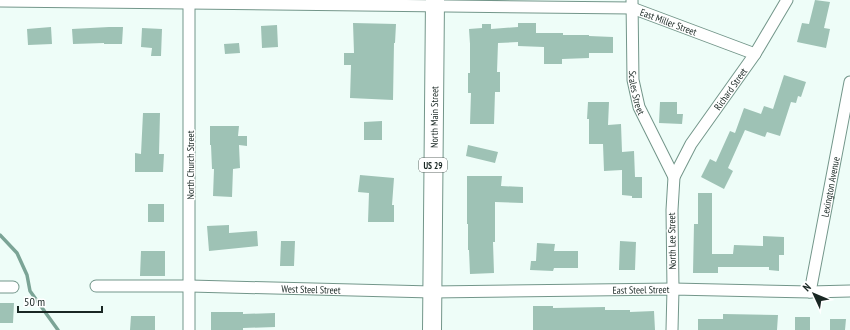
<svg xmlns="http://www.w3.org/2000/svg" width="850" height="330" font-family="'PT Sans Narrow',sans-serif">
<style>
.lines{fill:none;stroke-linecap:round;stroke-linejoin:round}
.stream{stroke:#7ba496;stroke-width:3.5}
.building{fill:#9ec2b5}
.street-casing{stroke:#73968a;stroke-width:13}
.primary-casing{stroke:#73968a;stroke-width:20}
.street{stroke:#fff;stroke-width:11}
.primary{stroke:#fff;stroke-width:18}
.labels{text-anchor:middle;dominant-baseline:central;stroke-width:3;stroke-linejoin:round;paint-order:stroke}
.shield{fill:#fff;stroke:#5e6865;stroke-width:1}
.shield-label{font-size:9px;font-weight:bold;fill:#192723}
.street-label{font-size:10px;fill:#192723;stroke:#fff}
</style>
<rect width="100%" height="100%" fill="#eefdf8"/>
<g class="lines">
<!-- stream -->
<path class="stream" d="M0,235L17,253L27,275L30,291L58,330"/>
</g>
<!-- building -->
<path class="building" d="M815,0L830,2L824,28L830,29L826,48L797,42L802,23L809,24Z
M353,23L396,24L395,43H394L393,100L350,98L351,65H344V53H354Z
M518,23H536V33H563V35H589V36L613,37V53H589V58L562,59V64H544V47L518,46V42L498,43L497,72H500V92H495L494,124H470L471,93H468V73H470V44L469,29L482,28V24H491V29L518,27Z
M277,25L278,47L262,48L261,26Z
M51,27L52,44L28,45L27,29Z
M109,27H123L122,44H104V43L73,44L72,29Z
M142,28L162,29L161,56H151L152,48L141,47Z
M239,43L240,53L225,54L224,44Z
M784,75L806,82L801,97L798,96L796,103L791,102L780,136L767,132L765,137L745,130L728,168L733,171L724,189L701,177L710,159L716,162L730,131L735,133L744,108L761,114L764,106L773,109Z
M588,102H609L608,125L621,124L622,152L634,151L635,177H642V198H632V196L622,195V170L604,171L603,144H589V119H587Z
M660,102H677V114H683L682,124L659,123Z
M143,113H160L159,154H164L163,172H135V153L141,154Z
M382,121V140H364V122Z
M210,126H239L238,136H247V146L239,145L240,168L233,169L232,197L213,196L214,169H212L211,145H210Z
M468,145L498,152L495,163L466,156Z
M360,175L394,178L392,205H394V222H368L369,193L358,192Z
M467,176H502L501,186L523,187V203L495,202V242H493L494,273L470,274L469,250H468V224H467Z
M698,193H712V254H733L734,245L763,246V236L784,237V255H779V271L769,270V267H718V273H693L694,224H698Z
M148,204H164V222H148Z
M229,225V233L257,231L258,246L209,251L207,226Z
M281,241H295L294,266H280Z
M620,241L636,242L635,270H619Z
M537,243L555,244L554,251H578V268H554L553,271L530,270L531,261H536Z
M141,251H165V276H140Z
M0,303H14L13,323H0Z
M533,306H553V308L605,307V310H630V312L654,311L655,330H533Z
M211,312H243V314L275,313V327L243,328V330H211Z
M723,314L778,315L777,330H698V319H723Z
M131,316H155V330H130Z
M795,317H810V330H795Z
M830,319H846L845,330H830Z"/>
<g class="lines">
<defs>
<g id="street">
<path d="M189,0V330"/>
<path id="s1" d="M632,0L633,80L639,107L674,177"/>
<path id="s2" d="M0,1L632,8L755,54"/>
<path id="s3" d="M96,286H190L432,292L673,289L810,292L850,291"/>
<path d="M0,287H13"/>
<path id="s4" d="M810,292L850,82"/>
<path id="s5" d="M672,330L673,289L672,210L674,177L691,144L755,54L787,0"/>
</g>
<g id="primary">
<path id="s6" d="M432,330L435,0"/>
</g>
</defs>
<!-- street casing -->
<use href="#street" class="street-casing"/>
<!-- primary casing -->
<use href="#primary" class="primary-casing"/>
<!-- street -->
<use href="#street" class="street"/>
<!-- primary -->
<use href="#primary" class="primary"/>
</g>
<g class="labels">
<!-- shield labels -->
<rect class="shield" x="419" y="158" width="28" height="14" rx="3"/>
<g class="shield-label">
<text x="433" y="165">US 29</text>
</g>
<!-- street labels -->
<g class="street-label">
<text stroke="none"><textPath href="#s2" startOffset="671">East Miller Street</textPath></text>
<text stroke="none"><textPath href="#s5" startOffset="258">Richard Street</textPath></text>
<text stroke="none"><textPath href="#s1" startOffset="93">Scales Street</textPath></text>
<text stroke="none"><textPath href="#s6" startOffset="213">North Main Street</textPath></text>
<text transform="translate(190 165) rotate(-90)">North Church Street</text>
<text stroke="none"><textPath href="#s4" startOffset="107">Lexington Avenue</textPath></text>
<text transform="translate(672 241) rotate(-91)">North Lee Street</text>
<text stroke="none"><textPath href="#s3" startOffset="215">West Steel Street</textPath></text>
<text stroke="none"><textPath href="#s3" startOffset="545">East Steel Street</textPath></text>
</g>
</g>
<!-- north arrow -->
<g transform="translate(814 294) rotate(314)" stroke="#ffffff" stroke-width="3" paint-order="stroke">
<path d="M0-3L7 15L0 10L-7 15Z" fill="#192723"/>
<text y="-6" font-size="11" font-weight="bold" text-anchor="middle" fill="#192723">N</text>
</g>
<!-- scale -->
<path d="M18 306v6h84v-6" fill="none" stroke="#192723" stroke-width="2"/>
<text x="24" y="306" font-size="12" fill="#192723" stroke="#ffffff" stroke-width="3" paint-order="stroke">50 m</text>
</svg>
